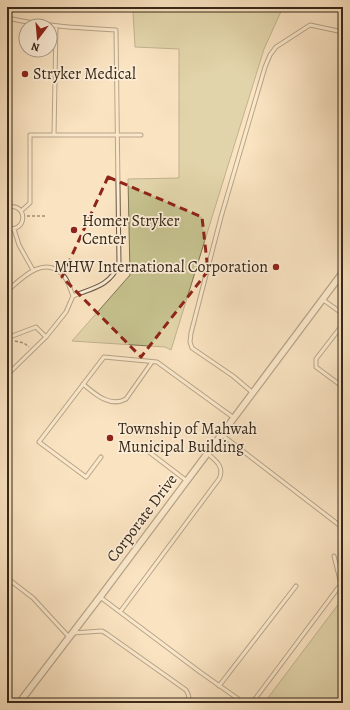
<svg xmlns="http://www.w3.org/2000/svg" width="350" height="710" font-family="Alegreya,serif">
<style>
.green{fill:#c5c18e;stroke:#7e7453}
.lines{fill:none;stroke-linecap:round;stroke-linejoin:round}
.lane-casing{stroke:#685742;stroke-width:5}
.street-casing{stroke:#685742;stroke-width:8}
.path{stroke:#372818;stroke-width:1.5;stroke-dasharray:3 2;stroke-linecap:butt}
.lane{stroke:#fcedd7;stroke-width:3}
.street{stroke:#fcedd7;stroke-width:5.5}
.marked{fill:none;stroke:#8f2418;stroke-width:3;stroke-dasharray:8 5;stroke-linejoin:round}
.poi-dot{fill:#8f2418;stroke:#fcedd7;stroke-width:1.5}
.labels{text-anchor:middle;dominant-baseline:central;stroke-width:3.5;stroke-linejoin:round;paint-order:stroke}
.poi-label{font-size:16px;fill:#372818;stroke:#fcedd7;text-anchor:start}
.street-label{font-size:16px;fill:#372818;stroke:#fcedd7}
</style>
<rect width="100%" height="100%" fill="#fae3c1"/>
<filter id="stains"><feTurbulence type="fractalNoise" baseFrequency=".005" numOctaves="4"/><feColorMatrix values="0 0 0 0 .2 0 0 0 0 .09 0 0 0 0 .02 0 0 0 .5 -.17"/></filter>
<radialGradient id="worn" r=".72"><stop offset=".6" stop-color="#630" stop-opacity="0"/><stop offset="1" stop-color="#630" stop-opacity=".3"/></radialGradient>
<!-- green -->
<path class="green" d="M128,7H283L264,49L171,350L165,347L72,341L130,275L128,179L179,178V49L135,47L133,12Z
M343,598V703H264Z"/>
<g class="lines">
<defs>
<path id="lane" d="M7,18C43,26 79,28 116,30L119,264C110,286 93,288 73,296
M54,135L56,26
M7,207C29,202 27,234 7,228
M21,211L30,203V135H141
M14,229L19,245L33,270
M7,291C21,279 43,255 62,274C68,279 70,289 73,296L66,312L46,337L7,375
M322,299L343,314
M343,324L316,359V367L343,387
M7,338L36,327L46,337
M83,384C95,394 110,408 126,399L152,362
M253,393L233,376L192,348L190,342L191,333L221,217L265,67L270,55L276,47L310,25L343,32
M222,435L343,528
M145,449L187,481
M101,457L86,477L39,442L104,357L157,362L234,418
M7,578L33,598L69,637
M100,597L200,672L244,703
M120,612L219,479C225,467 216,461 207,453
M73,633L102,631L107,634L186,690C189,695 190,698 187,703
M219,686L296,586
M252,703L341,584L334,556"/>
<path id="street" d="M19,703L100,597L343,272"/>
</defs>
<!-- lane casing -->
<use href="#lane" class="lane-casing"/>
<!-- street casing -->
<use href="#street" class="street-casing"/>
<!-- path -->
<path class="path" d="M27,216H46
M7,325L10,332
M15,341L24,343L29,347"/>
<!-- lane -->
<use href="#lane" class="lane"/>
<!-- street -->
<use href="#street" class="street"/>
</g>
<!-- marked area -->
<path d="M0 0H350V710H0ZM108,177L202,217L208,271L141,357L62,277Z" fill="#fae3c1" fill-opacity=".55" fill-rule="evenodd"/>
<path class="marked" d="M108,177L202,217L208,271L141,357L62,277Z"/>
<!-- markers -->
<g class="poi-dot">
<circle cx="25" cy="74" r="4"/>
<circle cx="74" cy="230" r="4"/>
<circle cx="276" cy="267" r="4"/>
<circle cx="110" cy="438" r="4"/>
</g>
<g class="labels">
<!-- poi labels -->
<g class="poi-label">
<text x="33" y="74">Stryker Medical</text>
<text x="82" y="221">Homer Stryker<tspan x="82" dy="18">Center</tspan></text>
<text x="268" y="267" text-anchor="end">MHW International Corporation</text>
<text x="118" y="429">Township of Mahwah<tspan x="118" dy="18">Municipal Building</tspan></text>
</g>
<!-- street labels -->
<g class="street-label">
<text transform="translate(142 518) rotate(-53)">Corporate Drive</text>
</g>
</g>
<!-- margin -->
<rect width="350" height="710" fill="none" stroke="#fae3c1" stroke-width="24"/>
<rect x="8" y="8" width="334" height="694" fill="none" stroke="#372818" stroke-width="2"/>
<rect x="12" y="12" width="326" height="686" fill="none" stroke="#372818"/>
<!-- north arrow -->
<g transform="translate(38 38) rotate(196)"><circle r="19" fill="#fcedd7" stroke="#ad9e8b"/>
<path d="M0-3L7 15L0 10L-7 15Z" fill="#8f2418"/>
<text y="-6" font-size="11" font-weight="bold" text-anchor="middle" fill="#372818">N</text>
</g>
<rect width="100%" height="100%" filter="url(#stains)"/>
<rect width="100%" height="100%" fill="url(#worn)"/>
</svg>
